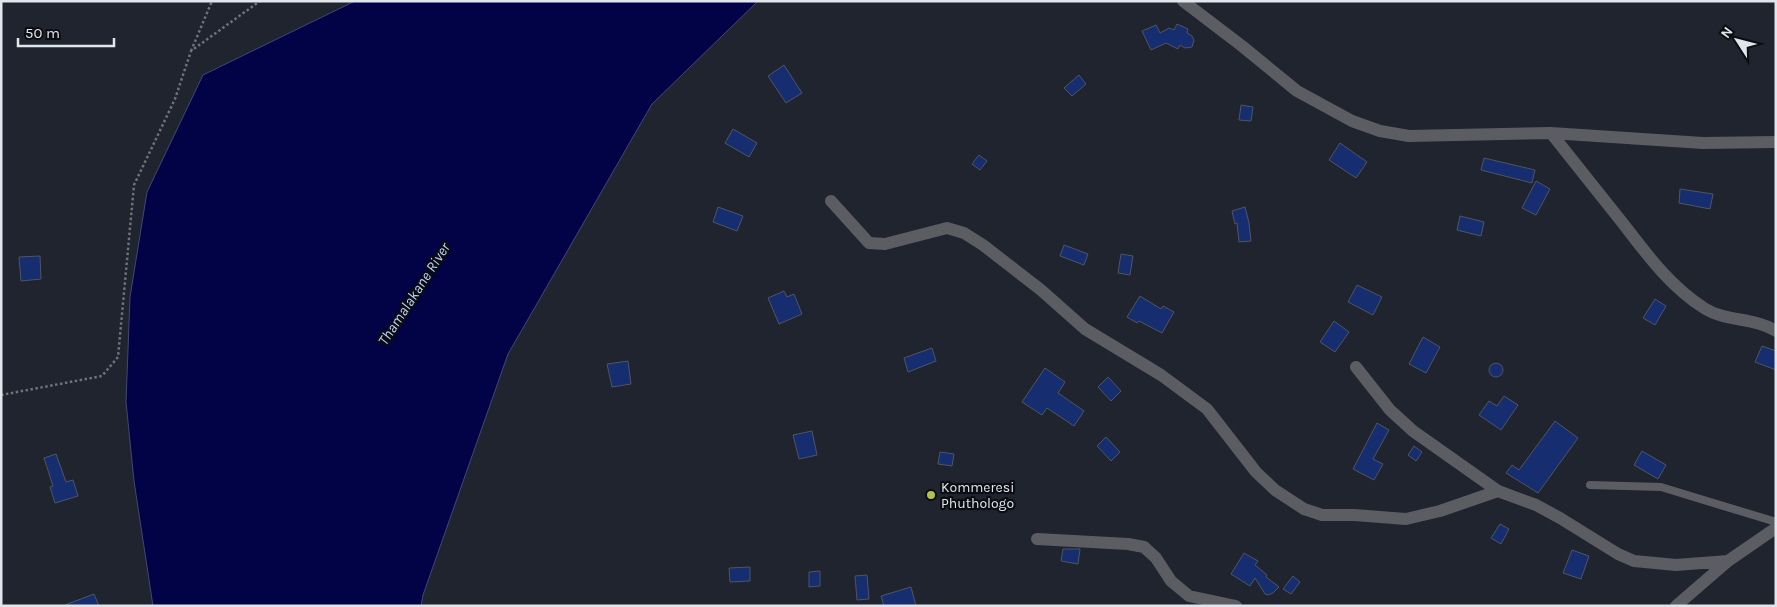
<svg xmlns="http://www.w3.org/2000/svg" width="1777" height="607" font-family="Karla,sans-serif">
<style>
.water{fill:#020246;stroke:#454678}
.building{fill:#162d70;stroke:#4f5561}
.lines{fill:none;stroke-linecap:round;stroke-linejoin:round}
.path{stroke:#6d727b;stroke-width:2.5;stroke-dasharray:2.5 2.5;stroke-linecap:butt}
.service{stroke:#5b5d63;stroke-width:8}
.minor{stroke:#5b5d63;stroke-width:12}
.poi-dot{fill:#b4c24b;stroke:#0b0d12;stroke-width:2}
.labels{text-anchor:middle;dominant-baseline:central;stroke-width:4.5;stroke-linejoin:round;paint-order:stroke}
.poi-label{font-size:14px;fill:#e1e5ec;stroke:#0b0d12;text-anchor:start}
.water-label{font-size:15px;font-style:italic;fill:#bfd2fa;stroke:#0b0d12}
</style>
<rect width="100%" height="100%" fill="#1f242e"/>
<!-- water -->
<path class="water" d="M355,1H758L652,104L508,354L423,595L421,606H153L134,481L126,402L130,297L147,192L203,75Z"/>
<!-- building -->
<path class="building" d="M1177,24L1188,29L1187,33L1192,36L1194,40L1192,47L1185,48L1180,45L1178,49L1166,43L1151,50L1142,31L1156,25L1160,33L1169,28L1174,30Z
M784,65L802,93L786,103L768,76Z
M1079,75L1086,84L1072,96L1064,88Z
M1241,105L1253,107L1251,121L1239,120Z
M733,129L757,143L749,157L725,143Z
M1340,143L1367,162L1356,178L1329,160Z
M979,155L987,161L980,170L972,164Z
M1484,158L1535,170L1532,183L1481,170Z
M1536,181L1550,189L1536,215L1522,208Z
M1680,189L1713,194L1710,209L1679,203Z
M718,207L743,216L737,231L713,222Z
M1245,207L1249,223L1251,241L1239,242L1237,223L1235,224L1232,211Z
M1460,216L1484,222L1481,236L1457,230Z
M1064,245L1088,254L1084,265L1060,256Z
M1121,254L1133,256L1130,275L1118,273Z
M40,256L41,279L21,281L19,257Z
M1357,285L1382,297L1373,315L1348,302Z
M784,291L787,297L794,294L802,314L779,324L768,298Z
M1140,296L1161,309L1163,306L1174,312L1162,333L1139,321L1137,323L1127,317Z
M1655,299L1666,306L1655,325L1643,318Z
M1334,321L1349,332L1335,352L1320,342Z
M1423,337L1440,347L1426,373L1409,364Z
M1762,346L1776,351V370L1755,362Z
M932,348L936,361L908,372L904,358Z
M628,361L631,384L612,387L607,364Z
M1489 370a7 7 0 1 1 14 0a7 7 0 1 1-14 0Z
M1045,368L1065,382L1058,393L1084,411L1074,426L1047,408L1042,415L1022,402Z
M1108,377L1121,391L1111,401L1098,387Z
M1504,396L1518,405L1501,430L1479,415L1489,401L1497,406Z
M1555,421L1578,438L1538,493L1506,473L1512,465L1519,470Z
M1377,423L1389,430L1373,459L1383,464L1374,480L1353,469Z
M812,431L817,455L799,459L793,435Z
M1106,437L1120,452L1111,461L1097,446Z
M1414,446L1422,452L1416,461L1408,455Z
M1642,451L1666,465L1658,479L1634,465Z
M940,452L954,454L952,466L938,464Z
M56,454L66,482L73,480L78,496L55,503L50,487L53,486L44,458Z
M1500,524L1509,529L1501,544L1491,538Z
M1063,549H1080L1078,564L1061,561Z
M1572,550L1589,556L1581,579L1563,573Z
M1244,553L1258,561L1255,565L1267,575L1266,577L1279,587L1273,593L1268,595L1265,594L1255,578L1250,586L1231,574Z
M750,567V581L730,582L729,568Z
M820,571V586L809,587V572Z
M867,575L869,599L857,600L855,576Z
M1293,576L1300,582L1291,594L1283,589Z
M911,587L916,606H884L881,596Z
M94,594L99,606H65V605Z"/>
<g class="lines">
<!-- path -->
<path class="path" d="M191,51L212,1
M1,395L102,376L118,357L134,185L175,99L191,51L260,1"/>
<!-- service -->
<path class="service" d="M1590,485L1661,487L1776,522"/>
<!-- minor -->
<path class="minor" d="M1183,1L1242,46L1297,91L1352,121L1380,131L1409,136L1551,133L1703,143L1776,142
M1551,133C1576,164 1600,195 1625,226C1648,256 1671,287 1704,308C1725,322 1754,317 1776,331
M831,201L869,243L885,244L947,228L964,233L983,245L1041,290L1085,329L1161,375L1207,409L1256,472L1275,490L1304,509L1322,515H1354L1406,519L1440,511L1498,491
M1356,367L1390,410L1413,431L1498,491L1536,505L1560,518L1618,554L1634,561L1676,565L1728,561
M1037,539L1128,544L1144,547L1156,558L1171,581L1189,596L1236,606
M1676,606L1728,561L1776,528"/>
</g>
<!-- markers -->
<circle class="poi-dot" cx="931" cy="495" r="5"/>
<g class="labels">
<!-- poi labels -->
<g class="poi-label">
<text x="941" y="487">Kommeresi<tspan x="941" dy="16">Phuthologo</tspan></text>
</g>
<!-- water labels -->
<g class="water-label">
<text transform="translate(414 294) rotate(-57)">Thamalakane River</text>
</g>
</g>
<!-- border -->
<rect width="1777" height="607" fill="none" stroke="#e1e5ec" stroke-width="5"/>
<!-- north arrow -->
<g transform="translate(1737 40) rotate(306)" stroke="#0b0d12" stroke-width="4" paint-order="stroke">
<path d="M0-4L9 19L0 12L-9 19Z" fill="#e1e5ec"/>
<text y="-8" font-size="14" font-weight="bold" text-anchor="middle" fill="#e1e5ec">N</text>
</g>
<!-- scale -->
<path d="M18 38v8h96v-8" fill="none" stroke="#e1e5ec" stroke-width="2.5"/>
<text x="25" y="38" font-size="15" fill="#e1e5ec" stroke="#0b0d12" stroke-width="4" paint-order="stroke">50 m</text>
</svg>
